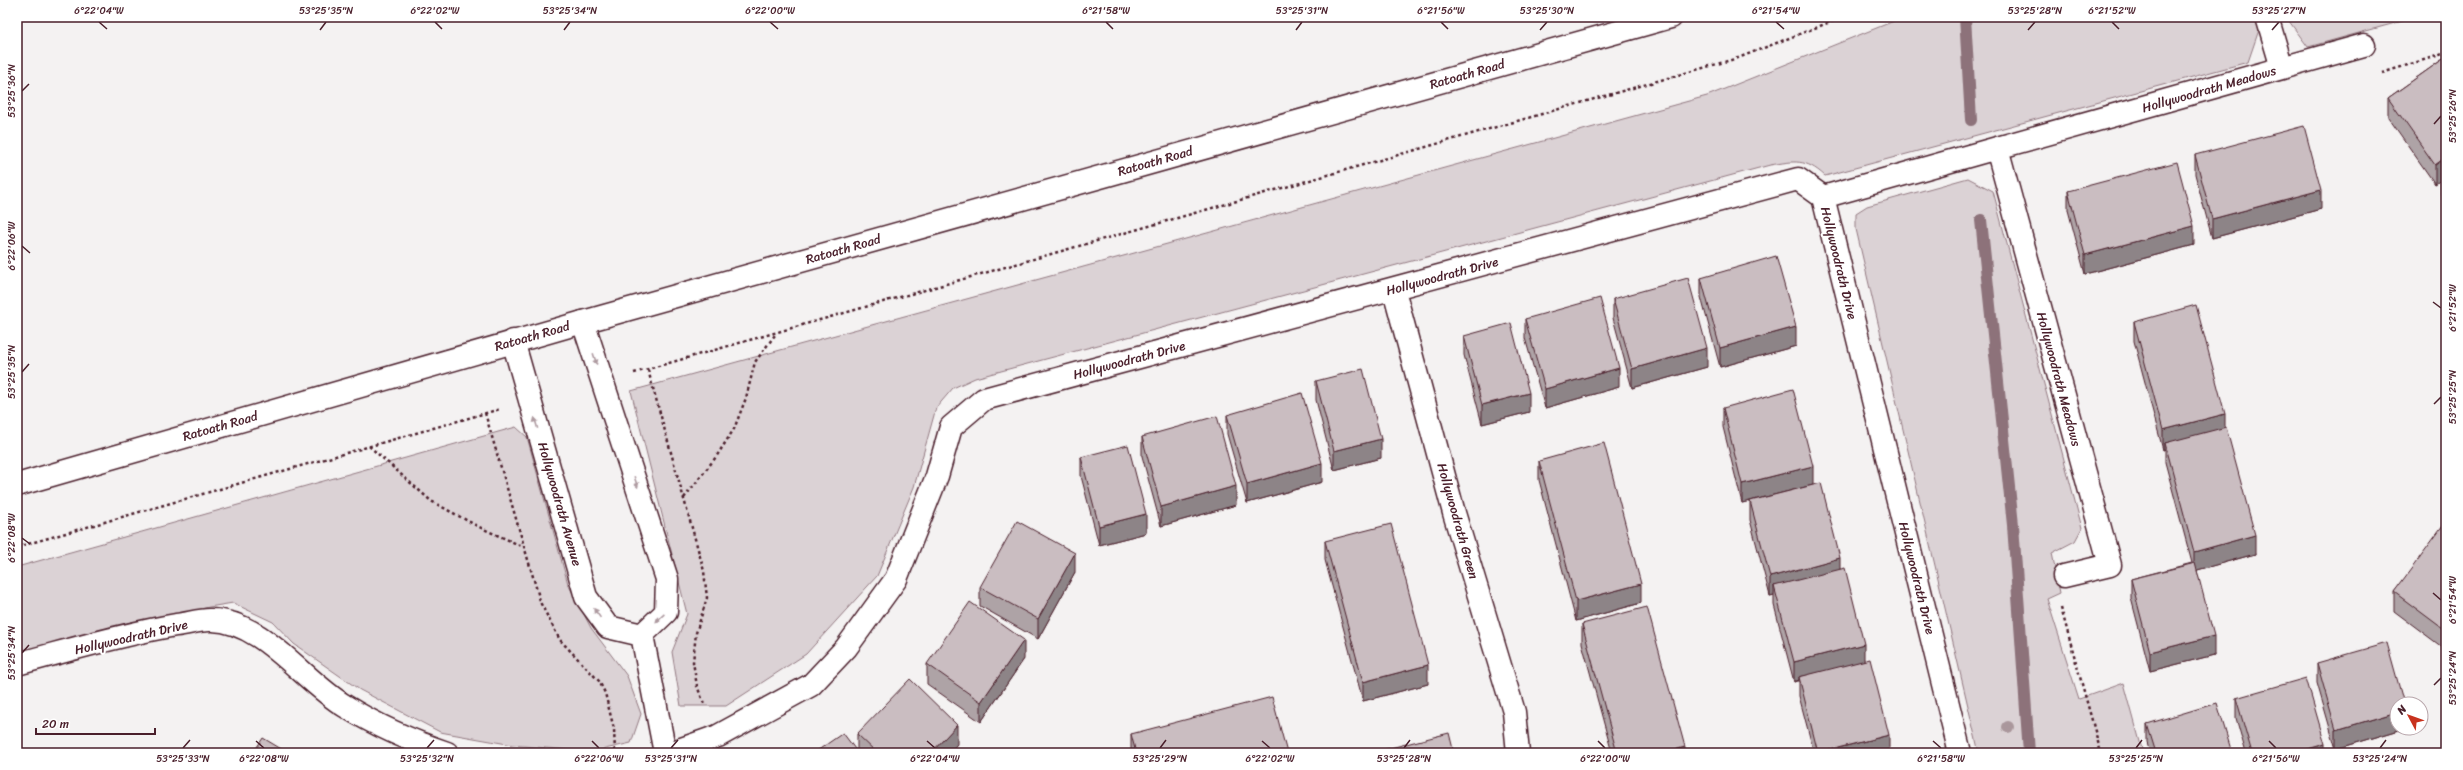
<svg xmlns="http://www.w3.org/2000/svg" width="2463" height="770" font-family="Sriracha,sans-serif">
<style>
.green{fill:#dbd2d5;stroke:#927880}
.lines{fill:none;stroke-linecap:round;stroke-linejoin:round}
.stream{stroke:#8d727a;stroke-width:12}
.street-casing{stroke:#4a1f2b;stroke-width:25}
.secondary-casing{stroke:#4a1f2b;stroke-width:25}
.path{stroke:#4a1f2b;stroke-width:2.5;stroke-dasharray:3 3;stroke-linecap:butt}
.street{stroke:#fff;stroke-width:22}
.secondary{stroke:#fff;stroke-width:22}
.tree{fill:#aa979c}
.wall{fill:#aea3a6;stroke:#4a1f2b}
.shaded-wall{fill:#8d8487;stroke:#4a1f2b}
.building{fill:#cabdc1;stroke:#4a1f2b}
.oneway{fill:#ae9aa0}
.ticks{fill:none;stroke:#4a1f2b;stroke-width:1.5}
.labels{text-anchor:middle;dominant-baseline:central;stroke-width:4;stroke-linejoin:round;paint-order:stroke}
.street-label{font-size:13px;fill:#4a1f2b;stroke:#fff}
.neatline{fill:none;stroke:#4a1f2b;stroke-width:1.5}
.ticks-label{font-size:10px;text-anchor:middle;fill:#4a1f2b}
</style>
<rect width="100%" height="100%" fill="#f4f2f2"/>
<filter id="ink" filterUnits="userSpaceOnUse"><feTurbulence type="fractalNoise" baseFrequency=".025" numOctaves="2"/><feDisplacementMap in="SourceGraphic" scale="8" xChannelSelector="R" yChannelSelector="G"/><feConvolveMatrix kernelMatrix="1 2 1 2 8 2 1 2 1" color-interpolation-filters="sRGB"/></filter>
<g filter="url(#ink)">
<!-- green -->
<path class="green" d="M1904,17H2417L2308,47L2286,17L2261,24L2248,62L1825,176C1805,158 1795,161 1770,165L975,378L953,388L936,408L914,487L877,576L806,654L726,706H681L672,652L687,614L631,391L1707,96Z
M1968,178L1993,191L2082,528L2075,541L2052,553L2060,593L2047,599L2079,699L2124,683L2143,753H1979L1856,229V213L1867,206Z
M516,427L527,437L568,584L591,628L627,676L641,714L631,743L592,752L513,745L440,732L360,690L294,644L273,622L233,603L209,607L17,655V567Z"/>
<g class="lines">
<!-- stream -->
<path class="stream" d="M1965,17L1971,120
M1981,220L2013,525L2029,753"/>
<defs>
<path id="street" d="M2267,17L2282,68
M1823,197L1997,148
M1394,290L1454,513L1514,712L1518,753
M583,322L667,579L666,612L642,635
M513,341L586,597L608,627L642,635
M2064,576L2110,565L1997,148L2364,45
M642,635L665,753
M17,664C70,650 123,634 176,625C188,624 201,619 212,620C263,621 303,681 345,706C377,726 411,741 447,753
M670,753L718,736L811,685L846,648L896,579L937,476L951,427L984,399L1798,179L1823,197L1960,753"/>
<path id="secondary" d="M17,485L583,322L1671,17"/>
</defs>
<!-- street casing -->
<use href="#street" class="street-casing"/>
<!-- secondary casing -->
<use href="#secondary" class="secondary-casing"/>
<!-- path -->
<path class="path" d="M2382,73L2446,53
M648,370L704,571L707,598L696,633L693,662L697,686L705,706
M634,373L1738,58L1843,17
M485,413L541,604L560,640L599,681L605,693L614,729L615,753
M369,446L431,501L479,527L524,547
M684,498L716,457L734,429L746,398L755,362L775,335
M17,547L500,409
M2061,608L2101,753"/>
<!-- street -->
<use href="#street" class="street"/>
<!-- secondary -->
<use href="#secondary" class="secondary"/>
</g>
<!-- trees -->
<circle class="tree" cx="2008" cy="727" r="6"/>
<!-- wall -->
<path class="wall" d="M2446,57V204L2441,195V180L2435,184L2388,117V98Z
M2195,155L2321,209L2212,238L2195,174Z
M2068,191L2194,245L2085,274L2068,210Z
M1701,278L1796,346L1720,367L1701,297Z
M1613,299L1707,367L1632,388L1613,318Z
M1525,319L1619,387L1545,408L1525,338Z
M2134,322L2225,427L2255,554L2197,570L2214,655L2150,671L2131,598V579L2192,563L2165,462V449L2163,450L2134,341Z
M1464,336L1529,412L1482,424L1464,355Z
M1316,381L1381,458L1334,470L1316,400Z
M1723,408L1813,485L1840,569L1864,660L1889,752L1890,753H1814L1799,696V680L1794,682L1774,605V595L1770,596L1750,520V501L1742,503L1723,427Z
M1227,415L1322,482L1247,503L1227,434Z
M1142,437L1236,505L1161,526L1142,456Z
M1081,457L1146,533L1099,545L1081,476Z
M1539,461L1641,603L1576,621L1539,480Z
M2446,516V650L2394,611V592L2446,529Z
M1325,541L1428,684L1363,701L1325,560Z
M1075,572L1038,639L980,606V587Z
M1582,624L1685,753H1612L1582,643Z
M1024,659L981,722L927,684V664Z
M2317,663L2406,728L2336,749L2317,683Z
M2236,698L2325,753H2246L2236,718Z
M2147,724L2232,753H2150L2147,743Z
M857,734L957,744L949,753H814H857Z
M1131,734L1287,753H1131Z"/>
<!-- shaded-wall -->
<path class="shaded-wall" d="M2446,157V177L2441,176V180L2435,184V165Z
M2321,190V209L2212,238V219Z
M2194,226V245L2085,274V255Z
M1796,327V346L1720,367V348Z
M1707,348V367L1632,388V369Z
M1619,368V387L1545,408V389Z
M1529,393V412L1482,424V405Z
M2225,414V433L2165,443V449L2163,450V430Z
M1381,439V458L1334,470V451Z
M1322,463V482L1247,503V484Z
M1813,466V485L1742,503V484Z
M1236,486V505L1161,526V507Z
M1146,514V533L1099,545V526Z
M2255,535V554L2194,571V552Z
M1075,553V572L1038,639V619Z
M1840,558V578L1774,586V595L1770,596V577Z
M1641,584V603L1576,621V601Z
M2214,636V655L2150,671V652Z
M1024,640V659L981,722V702Z
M1864,644V663L1799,677V680L1794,682V662Z
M1428,665V684L1363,701V682Z
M2397,712V728H2406L2336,749V730Z
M957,725V744L949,753H931Z
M1889,735V753H1819Z
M2325,744V753H2294Z
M1685,747V753H1663Z"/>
<!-- building -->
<path class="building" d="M2446,57V157L2435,165L2388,98Z
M2304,126L2321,190L2212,219L2195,155Z
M2177,162L2194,226L2085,255L2068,191Z
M2446,174V185L2441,176Z
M1776,256L1796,327L1720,348L1701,278Z
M1688,278L1707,348L1632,369L1613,299Z
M1600,298L1619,368L1545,389L1525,319Z
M2196,305L2225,414L2163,430L2134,322Z
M1511,323L1529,393L1482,405L1464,336Z
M1363,369L1381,439L1334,451L1316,381Z
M1793,389L1813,466L1742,484L1723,408Z
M1302,393L1322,463L1247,484L1227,415Z
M1217,416L1236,486L1161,507L1142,437Z
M2226,427L2255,535L2194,552L2165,443Z
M1604,443L1641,584L1576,601L1539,461Z
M1128,445L1146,514L1099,526L1081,457Z
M1821,483L1840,558L1770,577L1750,501Z
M1017,521L1075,553L1038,619L980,587Z
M1391,524L1428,665L1363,682L1325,541Z
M2443,526L2446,529V631L2394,592Z
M2195,563L2214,636L2150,652L2131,579Z
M1845,568L1864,644L1794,662L1774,586Z
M970,602L1024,640L981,702L927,664Z
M1647,607L1685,747L1663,753H1617L1582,624Z
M2387,643L2404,704H2397V712L2336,730L2317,663Z
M1870,659L1889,735L1818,753L1799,677Z
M2306,678L2325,744L2294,753H2252L2236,698Z
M910,679L957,725L931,753H877L857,734Z
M1272,697L1287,753H1136L1131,734Z
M2217,703L2232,753H2156L2147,724Z
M843,733L858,753H814Z
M1449,733L1454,753H1371Z
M263,738L288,753H253Z"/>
<!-- one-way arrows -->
<defs><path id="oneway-solid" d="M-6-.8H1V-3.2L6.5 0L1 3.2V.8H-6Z"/></defs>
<g class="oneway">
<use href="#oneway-solid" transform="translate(595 359) rotate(72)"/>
<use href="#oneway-solid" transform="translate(536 423) rotate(-106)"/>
<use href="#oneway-solid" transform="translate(636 482) rotate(72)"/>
<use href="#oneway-solid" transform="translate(597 613) rotate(-125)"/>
<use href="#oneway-solid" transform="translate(660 618) rotate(137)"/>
</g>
</g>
<!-- ticks -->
<path class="ticks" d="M99,22L107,29M435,22L442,29M770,22L778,29M1106,22L1113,29M1441,22L1448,29M1776,22L1784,29M2112,22L2119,29M320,30L326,22M564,30L570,22M1296,30L1302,22M1540,30L1547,22M2028,30L2035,22M2272,30L2279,22M22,91L29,84M2434,124L2441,116M22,246L30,253M2433,302L2441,308M22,372L29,364M2434,404L2441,397M22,538L30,544M2433,593L2441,600M22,653L29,645M2434,685L2441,678M256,741L264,748M592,741L599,748M927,741L935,748M1262,741L1270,748M1598,741L1605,748M1933,741L1941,748M2269,741L2276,748M183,748L190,740M427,748L434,740M671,748L678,740M1160,748L1166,740M1404,748L1410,740M2136,748L2142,740M2380,748L2386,740"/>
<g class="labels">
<!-- street labels -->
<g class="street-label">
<text transform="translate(1467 74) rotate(-16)">Ratoath Road</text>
<text transform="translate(2209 89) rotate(-16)">Hollywoodrath Meadows</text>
<text transform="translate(1155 161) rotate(-16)">Ratoath Road</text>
<text transform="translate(843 249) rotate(-16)">Ratoath Road</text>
<text transform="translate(1839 263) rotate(76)">Hollywoodrath Drive</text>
<text transform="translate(1442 276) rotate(-15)">Hollywoodrath Drive</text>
<text transform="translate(532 336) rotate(-16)">Ratoath Road</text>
<text transform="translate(1129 360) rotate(-15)">Hollywoodrath Drive</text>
<text transform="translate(2059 379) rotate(75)">Hollywoodrath Meadows</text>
<text transform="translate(220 426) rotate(-16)">Ratoath Road</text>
<text transform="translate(560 504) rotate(74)">Hollywoodrath Avenue</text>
<text transform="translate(1458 521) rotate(74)">Hollywoodrath Green</text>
<text transform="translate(1917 578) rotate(76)">Hollywoodrath Drive</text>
<text transform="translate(131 637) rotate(-13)">Hollywoodrath Drive</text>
</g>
</g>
<!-- margin -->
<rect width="2463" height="770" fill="none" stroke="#fff" stroke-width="44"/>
<!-- north arrow -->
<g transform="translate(2409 716) rotate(311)"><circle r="19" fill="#ffffff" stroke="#b7a5aa"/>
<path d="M0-3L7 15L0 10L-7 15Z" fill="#c8321e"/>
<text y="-6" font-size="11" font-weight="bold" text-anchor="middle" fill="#4a1f2b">N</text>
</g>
<!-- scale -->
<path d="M36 728v6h119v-6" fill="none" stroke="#4a1f2b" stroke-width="2"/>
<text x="42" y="728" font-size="12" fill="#4a1f2b" stroke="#ffffff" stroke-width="3" paint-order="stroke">20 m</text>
<rect x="22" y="22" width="2419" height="726" class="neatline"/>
<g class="ticks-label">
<text x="99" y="14">6°22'04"W</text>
<text x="326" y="14">53°25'35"N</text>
<text x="435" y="14">6°22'02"W</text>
<text x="570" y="14">53°25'34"N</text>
<text x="770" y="14">6°22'00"W</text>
<text x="1106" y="14">6°21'58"W</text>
<text x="1302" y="14">53°25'31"N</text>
<text x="1441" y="14">6°21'56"W</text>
<text x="1547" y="14">53°25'30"N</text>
<text x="1776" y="14">6°21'54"W</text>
<text x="2035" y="14">53°25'28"N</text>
<text x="2112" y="14">6°21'52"W</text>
<text x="2279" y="14">53°25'27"N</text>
<text transform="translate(11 91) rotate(-90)" y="4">53°25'36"N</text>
<text transform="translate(2452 116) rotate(-90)" y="4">53°25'26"N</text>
<text transform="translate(11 246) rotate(-90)" y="4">6°22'06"W</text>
<text transform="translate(2452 308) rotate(-90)" y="4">6°21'52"W</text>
<text transform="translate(11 372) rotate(-90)" y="4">53°25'35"N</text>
<text transform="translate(2452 397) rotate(-90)" y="4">53°25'25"N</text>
<text transform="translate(11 538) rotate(-90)" y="4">6°22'08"W</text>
<text transform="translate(2452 600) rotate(-90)" y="4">6°21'54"W</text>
<text transform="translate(11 653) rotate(-90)" y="4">53°25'34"N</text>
<text transform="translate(2452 678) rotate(-90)" y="4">53°25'24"N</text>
<text x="183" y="762">53°25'33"N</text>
<text x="264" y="762">6°22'08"W</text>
<text x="427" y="762">53°25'32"N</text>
<text x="599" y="762">6°22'06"W</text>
<text x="671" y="762">53°25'31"N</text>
<text x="935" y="762">6°22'04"W</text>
<text x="1160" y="762">53°25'29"N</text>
<text x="1270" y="762">6°22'02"W</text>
<text x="1404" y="762">53°25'28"N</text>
<text x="1605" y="762">6°22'00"W</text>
<text x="1941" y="762">6°21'58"W</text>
<text x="2136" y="762">53°25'25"N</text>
<text x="2276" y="762">6°21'56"W</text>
<text x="2380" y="762">53°25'24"N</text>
</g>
</svg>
